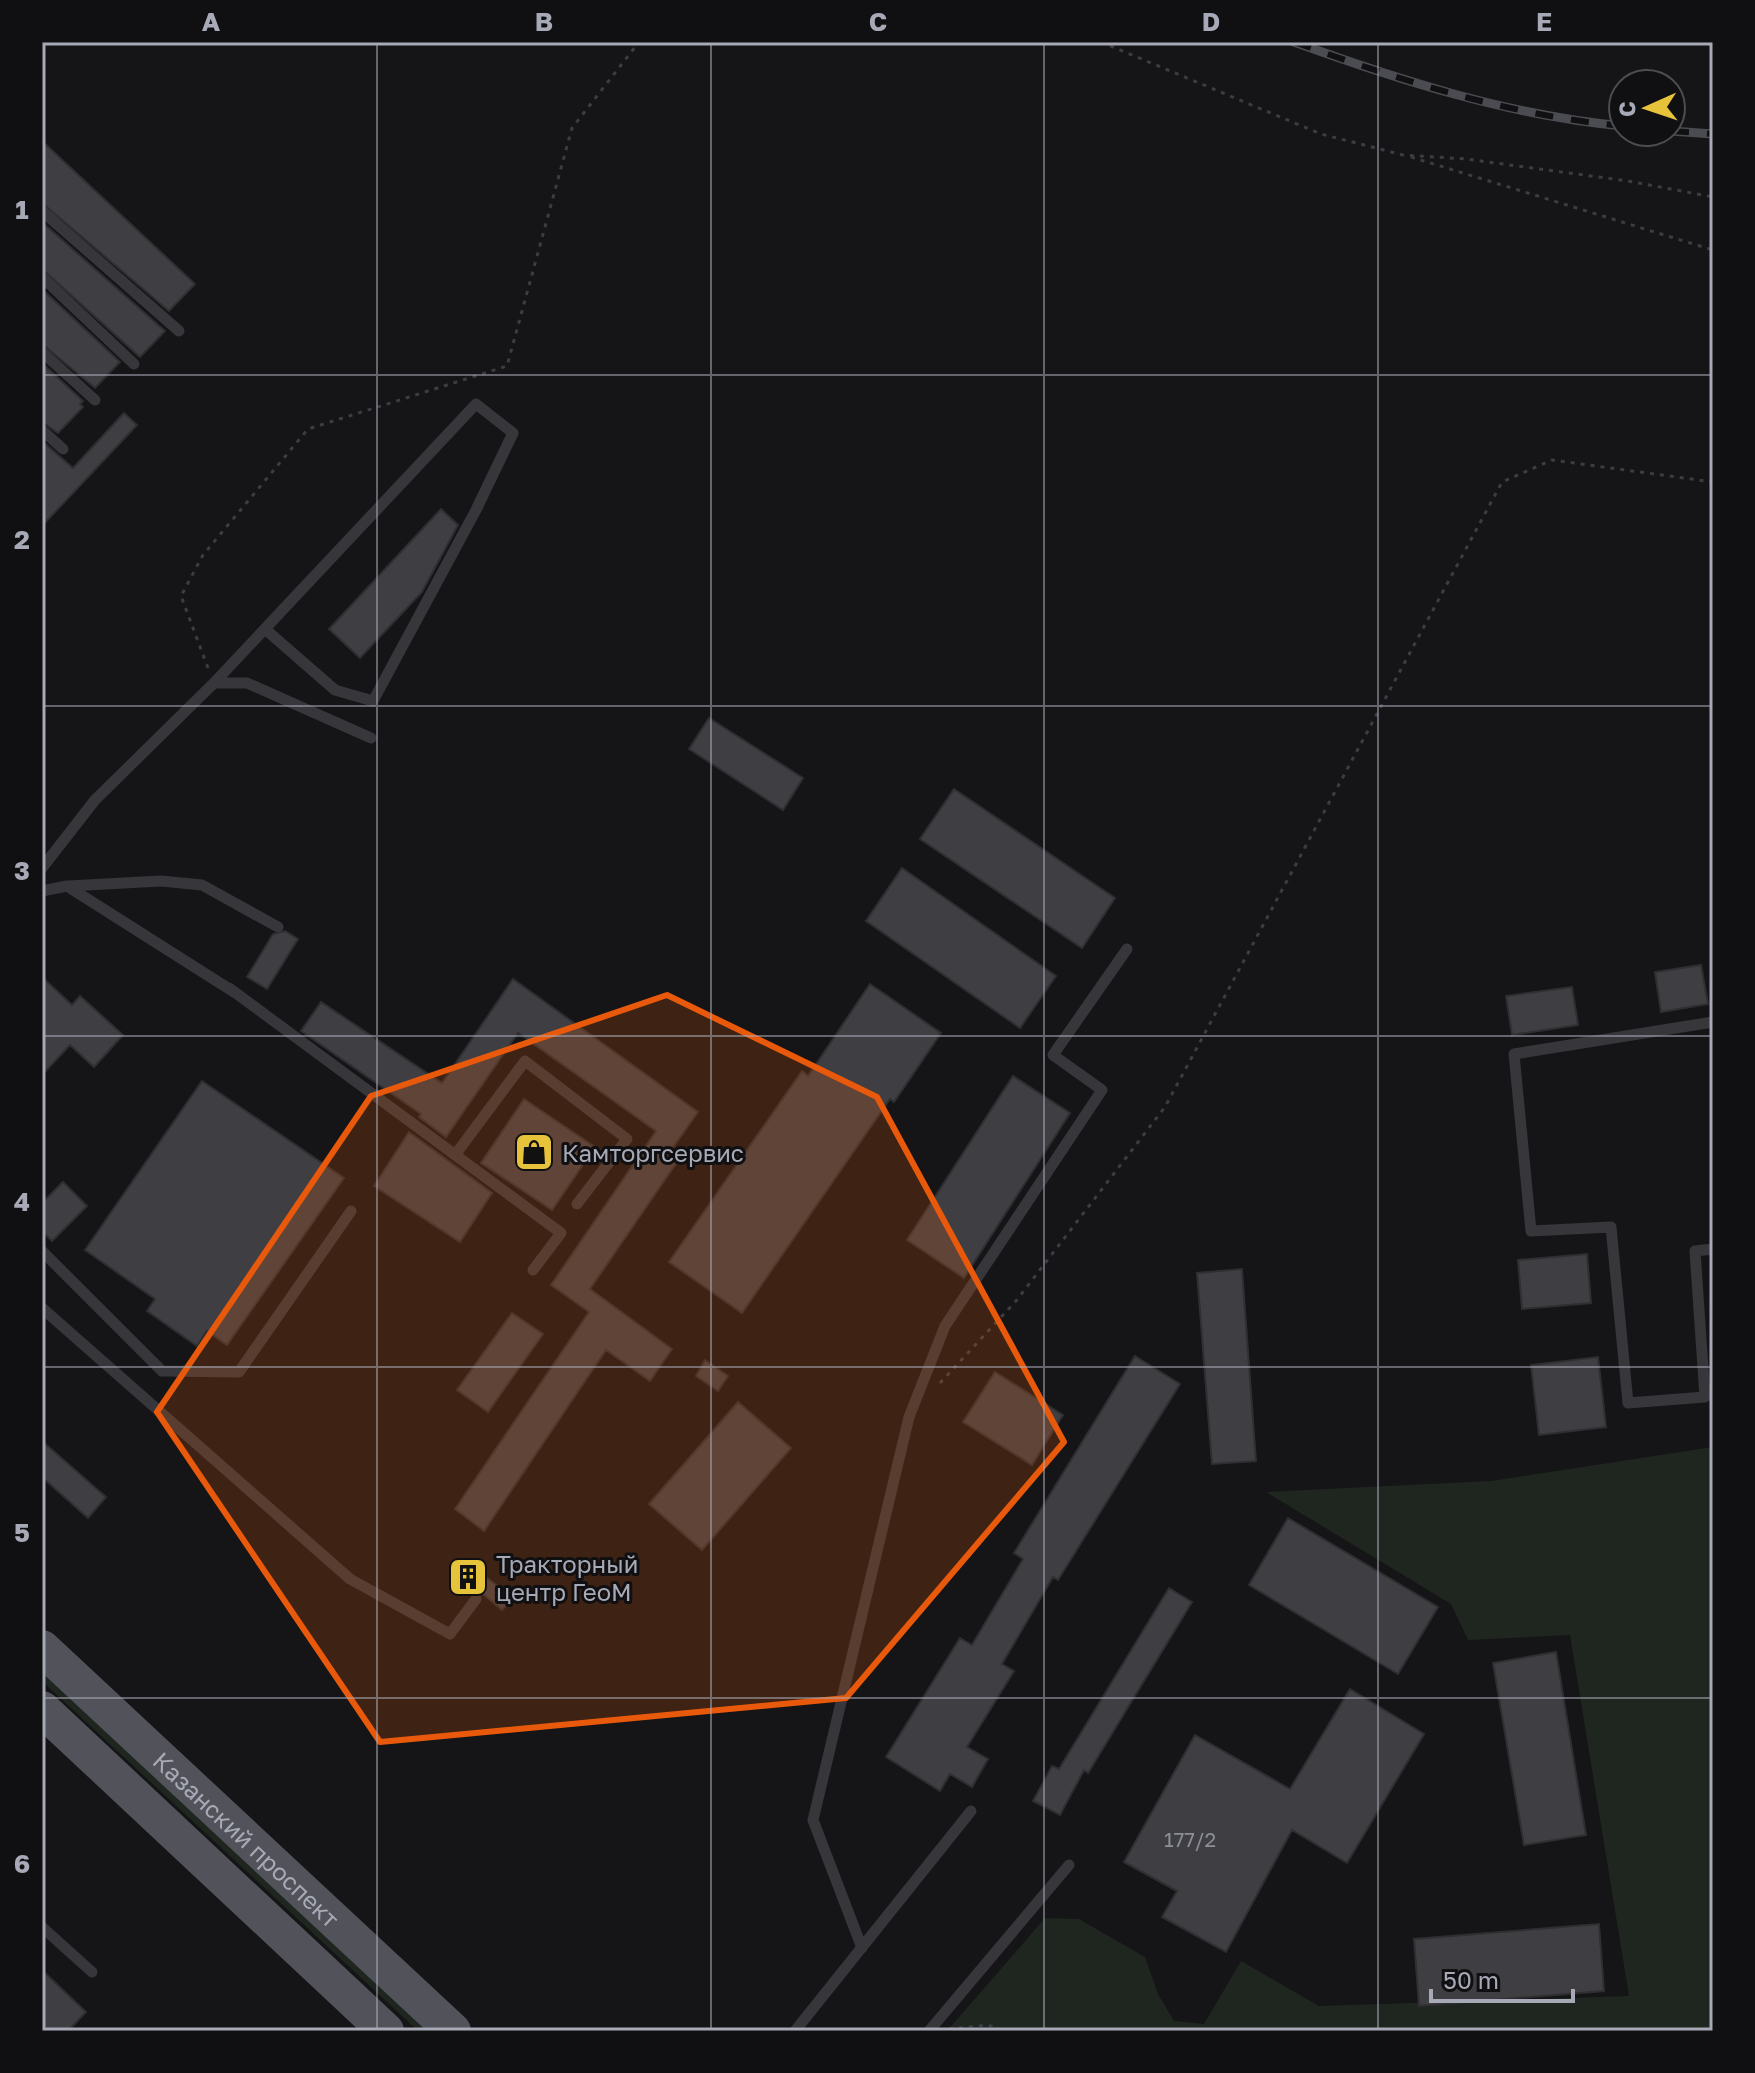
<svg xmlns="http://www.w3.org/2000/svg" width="1755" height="2073" font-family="'Golos Text',sans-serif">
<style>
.green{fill:#1f2620}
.building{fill:#3f3f43;stroke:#2f2f32;stroke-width:2}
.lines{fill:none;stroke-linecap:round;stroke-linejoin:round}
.path{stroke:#3c3d42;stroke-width:3;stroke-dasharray:4 6;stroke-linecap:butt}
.service{stroke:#36363b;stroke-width:11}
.primary{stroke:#52535a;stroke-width:36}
.rail-casing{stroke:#4b4c52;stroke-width:9}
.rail{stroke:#100f11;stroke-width:6;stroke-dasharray:18;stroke-linecap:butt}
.marked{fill:#e8590c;fill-opacity:0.2;stroke:#e8590c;stroke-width:6;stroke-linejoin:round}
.grid{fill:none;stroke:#a7aab6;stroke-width:2;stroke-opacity:0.55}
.labels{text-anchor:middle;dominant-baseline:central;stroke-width:6;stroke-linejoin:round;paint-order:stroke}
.number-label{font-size:20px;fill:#8d8f99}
.poi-label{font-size:24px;fill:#a7aab6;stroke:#100f11;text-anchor:start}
.street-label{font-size:24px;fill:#a7aab6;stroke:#100f11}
.neatline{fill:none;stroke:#a7aab6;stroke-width:3}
.grid-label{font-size:26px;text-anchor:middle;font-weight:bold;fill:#a7aab6}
</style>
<rect width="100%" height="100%" fill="#151416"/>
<!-- green -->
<path class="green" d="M1713,1447V2031H947L1045,1918L1079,1919L1145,1957L1158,1994L1174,2021L1204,2024L1241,1961L1319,2006L1629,1996L1570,1635L1468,1640L1451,1604L1266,1492L1491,1481Z
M42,1666L434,2031H418L42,1681Z"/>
<!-- building -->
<path class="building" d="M42,141L195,284L169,311L42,203Z
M42,222L165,331L140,357L42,269Z
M42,289L120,362L95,388L42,344Z
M42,363L83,401L80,404L83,407L58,433L42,422Z
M124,413L137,425L42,526V441L73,468Z
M441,509L458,525L422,592L360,658L329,629Z
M709,718L803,778L783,810L689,749Z
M954,789L1115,898L1082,948L920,839Z
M902,868L1056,976L1020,1028L866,921Z
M285,931L298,939L267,989L247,977L273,934Z
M1701,965L1708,1004L1661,1012L1655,972Z
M42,977L72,1005L80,996L123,1035L94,1067L70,1045L42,1075Z
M513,979L698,1112L667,1156L677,1162L590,1289L672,1349L650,1381L606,1350L484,1531L455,1509L589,1312L551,1285L656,1131L518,1033L446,1137L419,1117L421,1114L301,1031L321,1002L442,1083Z
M870,984L941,1033L894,1102L890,1099L742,1313L669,1262L802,1071L808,1076Z
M1572,987L1578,1025L1512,1035L1506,996Z
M1013,1076L1070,1113L964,1278L907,1240Z
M202,1081L344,1178L227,1345L207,1331L197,1346L147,1311L155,1299L85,1250Z
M524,1099L595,1147L552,1210L481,1163Z
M409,1132L492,1193L460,1242L374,1186Z
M63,1182L87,1206L52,1241L42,1231V1203Z
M1587,1254L1591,1303L1522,1309L1518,1260Z
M1242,1269L1256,1461L1212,1464L1197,1273Z
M512,1313L543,1334L488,1412L457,1390Z
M1135,1356L1180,1384L1058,1580L1053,1577L1002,1664L1014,1671L967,1747L988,1759L972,1787L950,1774L940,1791L886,1757L960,1638L972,1645L1023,1559L1014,1553Z
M1598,1357L1606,1427L1539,1435L1531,1365Z
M705,1360L728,1376L718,1391L696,1376Z
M995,1372L1063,1415L1032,1465L963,1422Z
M738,1402L791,1448L702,1550L649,1504Z
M42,1441L106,1497L88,1518L42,1477Z
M1288,1518L1438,1607L1398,1674L1249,1585Z
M464,1560L513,1598L502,1610L476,1588L471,1593L452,1580Z
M1169,1588L1192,1602L1088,1773L1084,1770L1060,1815L1033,1801L1052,1766L1059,1769Z
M1556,1652L1586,1835L1524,1845L1493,1663Z
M1350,1689L1424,1734L1347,1863L1292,1830L1226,1952L1162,1917L1177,1891L1124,1862L1195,1735L1290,1789Z
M1599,1924L1604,1991L1419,2006L1414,1939Z
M42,1970L86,2012L68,2031H42Z"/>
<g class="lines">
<!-- path -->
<path class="path" d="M1101,42L1321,134L1403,155L1466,159L1628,181L1713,197
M1711,42L1713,43
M1411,157L1713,250
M208,668L181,596L203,555L308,429L507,366L572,128L639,42
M940,1383L1016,1301L1165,1107L1502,482L1552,460L1713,482
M949,2029L988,2025L1005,2031"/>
<!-- service -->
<path class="service" d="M42,211L179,331
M42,277L134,364
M42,352L95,400
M42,430L63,449
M214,683L476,404L513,433L476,510L373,701L335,690L265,629
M42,868L95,800L214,683H247L371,738
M68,886L161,881L202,885L278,927
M42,891L67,886L234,992
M229,988L561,1233L533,1270
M1713,1022L1514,1054L1531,1231L1611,1227L1628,1403L1705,1397L1695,1251L1713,1249
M455,1155L525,1061L627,1139L577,1204
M42,1251L162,1371L239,1372L351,1211
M42,1308L350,1579L450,1634L476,1599
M42,1927L92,1972
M862,1948L813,1820L909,1417L945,1326L1102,1090L1053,1055L1127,949
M795,2031L971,1811
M929,2031L1069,1865"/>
<!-- primary -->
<g class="primary">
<path id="s1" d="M42,1648L453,2031"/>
<path d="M42,1709L386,2031"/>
</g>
<defs>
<path id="rail" d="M1294,42C1399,80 1511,116 1623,126
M1671,131L1713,134"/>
</defs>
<!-- rail casing -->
<use href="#rail" class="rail-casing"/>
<!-- rail -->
<use href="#rail" class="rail"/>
</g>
<!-- marked area -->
<path class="marked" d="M667,995L877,1097L1064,1442L846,1698L380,1742L157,1412L371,1096Z"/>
<!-- grid -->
<path class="grid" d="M377,42V2031M711,42V2031M1044,42V2031M1378,42V2031M42,375H1713M42,706H1713M42,1036H1713M42,1367H1713M42,1698H1713"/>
<!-- icons -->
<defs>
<symbol id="shop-square" viewBox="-11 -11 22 22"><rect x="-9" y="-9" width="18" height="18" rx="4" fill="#e7c33c" stroke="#100f11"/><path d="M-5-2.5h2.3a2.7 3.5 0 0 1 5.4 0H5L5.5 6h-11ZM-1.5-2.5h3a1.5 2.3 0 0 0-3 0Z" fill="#111"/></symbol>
<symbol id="building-square" viewBox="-11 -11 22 22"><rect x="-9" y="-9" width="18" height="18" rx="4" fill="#e7c33c" stroke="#100f11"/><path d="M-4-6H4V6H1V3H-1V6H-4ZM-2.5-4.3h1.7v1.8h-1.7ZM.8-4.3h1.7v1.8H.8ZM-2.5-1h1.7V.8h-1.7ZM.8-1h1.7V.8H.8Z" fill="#111"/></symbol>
</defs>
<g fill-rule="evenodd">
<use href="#shop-square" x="512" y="1130" width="44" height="44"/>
<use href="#building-square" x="446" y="1555" width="44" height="44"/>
</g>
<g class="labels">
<!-- number labels -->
<g class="number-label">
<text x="1190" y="1839">177/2</text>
</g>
<!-- poi labels -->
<g class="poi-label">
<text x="562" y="1152">Камторгсервис</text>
<text x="496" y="1563">Тракторный<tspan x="496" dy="28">центр ГеоМ</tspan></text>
</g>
<!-- street labels -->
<g class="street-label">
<text stroke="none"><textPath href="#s1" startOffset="280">Казанский проспект</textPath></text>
</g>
</g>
<!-- border -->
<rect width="1755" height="2073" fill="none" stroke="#100f11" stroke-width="88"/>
<!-- north arrow -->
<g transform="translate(1647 108) rotate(267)"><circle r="38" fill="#100f11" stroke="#4c4d53" stroke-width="2"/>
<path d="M0-6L14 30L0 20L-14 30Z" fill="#e7c33c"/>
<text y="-12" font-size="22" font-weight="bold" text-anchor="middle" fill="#a7aab6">С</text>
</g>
<!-- scale -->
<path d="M1431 1989v12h142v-12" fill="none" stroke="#a7aab6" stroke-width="4"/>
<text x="1443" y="1989" font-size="24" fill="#a7aab6" stroke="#100f11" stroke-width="6" paint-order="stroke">50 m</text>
<rect x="44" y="44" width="1667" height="1985" class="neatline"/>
<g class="grid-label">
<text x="211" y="31">A</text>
<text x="544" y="31">B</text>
<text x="878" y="31">C</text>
<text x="1211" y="31">D</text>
<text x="1544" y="31">E</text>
<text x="22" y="219">1</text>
<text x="22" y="549">2</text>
<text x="22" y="880">3</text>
<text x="22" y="1211">4</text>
<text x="22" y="1542">5</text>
<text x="22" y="1873">6</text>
</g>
</svg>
